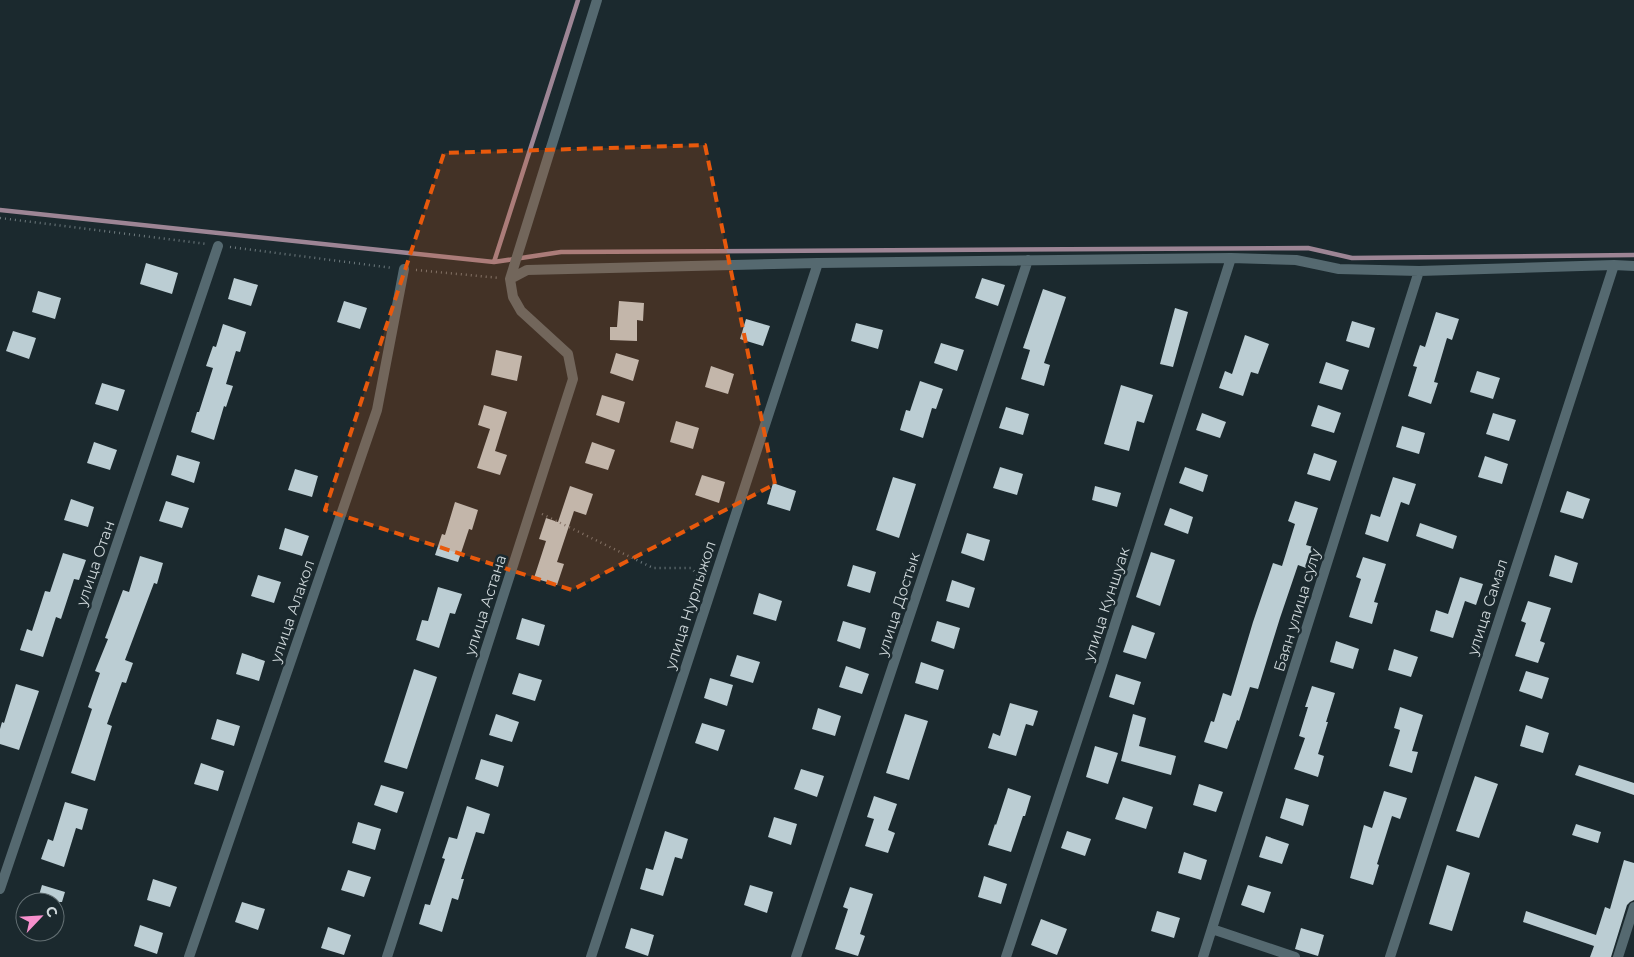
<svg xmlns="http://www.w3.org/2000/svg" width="1634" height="957" font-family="Montserrat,sans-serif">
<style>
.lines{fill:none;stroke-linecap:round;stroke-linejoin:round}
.stream{stroke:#9d8595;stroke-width:4.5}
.building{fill:#bbcdd3}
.path{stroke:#6d797d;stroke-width:2.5;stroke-dasharray:1 4;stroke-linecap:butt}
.minor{stroke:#556970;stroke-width:10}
.marked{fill:#e8590c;fill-opacity:0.2;stroke:#e8590c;stroke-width:4;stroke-dasharray:10 6;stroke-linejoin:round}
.labels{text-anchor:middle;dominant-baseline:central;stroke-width:5;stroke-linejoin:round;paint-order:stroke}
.street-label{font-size:15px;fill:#ced7da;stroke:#1b292e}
</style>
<rect width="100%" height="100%" fill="#1b292e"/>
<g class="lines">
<!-- stream -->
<path class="stream" d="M0,210L494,262L561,252L1308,248L1352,258L1634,255
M494,262L578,0"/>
</g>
<!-- building -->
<path class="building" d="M146,263L178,273L172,294L140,284Z
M234,278L258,285L251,306L228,299Z
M982,278L1005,285L998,306L975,298Z
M1043,289L1066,297L1044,363L1050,365L1044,386L1021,379L1030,350L1023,348Z
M38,291L61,298L55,319L32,312Z
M344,301L367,308L360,329L337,322Z
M619,301L644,303L643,321L637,320V341L610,340V327H617Z
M1175,308L1188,312L1173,367L1160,364Z
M1436,312L1459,319L1452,340L1447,338L1434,382L1438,383L1431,404L1408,396L1417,367L1413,366L1420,345L1425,347Z
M746,319L770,326L763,346L740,339Z
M1352,321L1375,328L1369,348L1346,341Z
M856,323L883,330L878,349L851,341Z
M223,324L246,332L240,352L236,351L226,384L233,386L226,407L224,406L214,440L191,432L197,412H199L213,368L206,366L213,346L216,347Z
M13,331L36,338L29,359L6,351Z
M1245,335L1269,344L1258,374L1251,372L1243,396L1219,388L1225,371L1232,374Z
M941,343L964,350L957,371L934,363Z
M496,350L522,356L517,381L491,375Z
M616,353L639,360L633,381L610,373Z
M1326,362L1349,370L1342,390L1319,383Z
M711,366L734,374L728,394L705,387Z
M1477,371L1500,378L1493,399L1470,392Z
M920,381L943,389L936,409L932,408L923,438L900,430L906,410L910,411Z
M102,383L125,390L118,411L95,404Z
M1121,385L1153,395L1144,423L1137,421L1129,451L1104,444Z
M602,395L625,402L619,423L596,415Z
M484,405L507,412L495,451L507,455L500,475L477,468L490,429L478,425Z
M1318,405L1341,413L1334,433L1311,426Z
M1006,407L1029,414L1023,435L999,428Z
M1202,413L1226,422L1220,438L1196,430Z
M1493,413L1516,420L1509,441L1486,434Z
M676,421L699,428L693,449L670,442Z
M1402,426L1425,433L1419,454L1396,447Z
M94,442L117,450L110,470L87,463Z
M592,442L615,450L608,470L585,463Z
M1314,453L1337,461L1330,481L1307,474Z
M177,455L200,462L194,483L171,475Z
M1485,456L1508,464L1502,484L1478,477Z
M1000,467L1023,474L1017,495L993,488Z
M1185,467L1208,475L1203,492L1179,483Z
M295,469L318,476L312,497L288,490Z
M702,475L725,482L719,503L695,495Z
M893,477L916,484L899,538L876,530Z
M1393,477L1416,484L1409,505L1401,502L1388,542L1365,534L1371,514L1380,517Z
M773,483L796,491L790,511L767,504Z
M570,486L593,494L586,515L574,511L557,562L564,564L557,585L534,578L546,541L539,539L546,518L558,522Z
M1095,486L1121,493L1117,507L1092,500Z
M1567,491L1590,499L1583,519L1560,512Z
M71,499L94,507L88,527L64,520Z
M166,501L189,508L182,528L159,521Z
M1295,501L1318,508L1306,545L1313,547L1306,568L1298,565L1280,618L1258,689L1250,687L1239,721L1237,720L1227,749L1204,742L1211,721L1214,722L1223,693L1231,696L1253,622L1273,563L1282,566L1295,524L1288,521Z
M455,502L478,510L472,530L469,529L458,562L435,555L442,534L445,535Z
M1170,508L1193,517L1188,534L1164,525Z
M1420,523L1457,536L1453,549L1416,536Z
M285,528L309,536L302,556L279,549Z
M967,533L990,540L984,561L961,553Z
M1151,552L1175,560L1160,606L1136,597Z
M63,553L86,560L79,580L74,579L61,619L56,617L43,657L20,650L27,629L32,631L45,591L50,592Z
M1555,555L1578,563L1572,583L1549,576Z
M140,556L163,563L157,584L154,583L125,660L133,663L126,683L122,682L107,724L112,726L95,781L71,773L92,709L88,707L100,673L95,671L108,639L105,638L123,590L129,592Z
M1363,557L1386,564L1374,602L1378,603L1372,624L1349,617L1361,579L1356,577Z
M853,565L876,572L870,593L847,586Z
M258,575L281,582L274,603L251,596Z
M1460,577L1483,584L1476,605L1465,601L1453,638L1430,631L1436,610L1448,614Z
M952,580L975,588L969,608L946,601Z
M438,587L462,594L455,614L450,613L439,648L416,640L422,620L428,621Z
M759,593L782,601L776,621L753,614Z
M1528,601L1551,608L1540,641L1545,643L1538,663L1515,656L1526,623L1521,621Z
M522,618L545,625L539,646L516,639Z
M843,621L866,628L860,649L837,641Z
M937,621L960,628L954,649L931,641Z
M1132,625L1155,633L1146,659L1123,652Z
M1336,641L1359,649L1353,669L1330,662Z
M1394,649L1418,657L1411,677L1388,670Z
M242,653L265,661L259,681L236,674Z
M737,655L760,662L753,683L730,676Z
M921,662L944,670L938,690L915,683Z
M846,666L869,674L862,694L839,687Z
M414,669L437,677L407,769L384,762Z
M1526,671L1549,678L1542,699L1519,691Z
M519,673L542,680L535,701L512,694Z
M1116,674L1141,682L1134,705L1109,697Z
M710,678L733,685L727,706L704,698Z
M16,684L39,691L19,750L0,744V729L2,722L4,723Z
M1312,686L1335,693L1326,722H1328L1318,754L1324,756L1318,777L1294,769L1305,738L1299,736L1308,707H1305Z
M1010,703L1038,711L1033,726L1026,724L1016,756L988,748L993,733L1000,736Z
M1400,707L1423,715L1412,751L1418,752L1412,773L1389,766L1400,730L1394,728Z
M818,708L841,716L835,736L812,729Z
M496,714L519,722L512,742L489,735Z
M905,714L928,721L909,780L886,773Z
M1133,714L1146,718L1139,746L1176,756L1171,775L1121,761Z
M217,719L240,726L234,746L211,739Z
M702,723L725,730L718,751L695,743Z
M1526,725L1549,733L1543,753L1520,746Z
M1095,746L1118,753L1108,784L1086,777Z
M481,759L504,766L498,787L475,779Z
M201,763L224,771L218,791L194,784Z
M1579,765L1634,783V795L1575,775Z
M801,769L824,776L817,797L794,789Z
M1475,776L1498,784L1479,838L1456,831Z
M1199,784L1223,792L1216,812L1193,805Z
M381,785L404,792L397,813L374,805Z
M1008,788L1031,796L1025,816H1023L1011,852L988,845L995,824L996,825Z
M1384,791L1407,798L1400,819L1392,816L1377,864L1379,865L1373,885L1350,878L1364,825L1372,828Z
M874,796L897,804L888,830L895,833L888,853L865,846L874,819L867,817Z
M1123,797L1153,807L1146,829L1115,819Z
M1286,798L1309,805L1303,826L1280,818Z
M65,802L88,809L82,830L76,828L64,867L41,859L48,839L53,841Z
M467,806L490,814L484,834L476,832L461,879H464L458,900L452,898L442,932L419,924L425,904L430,905L445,859L442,858L449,837L457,839Z
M774,817L797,824L791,845L768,837Z
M358,822L381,829L375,850L352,843Z
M1576,824L1601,832L1598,843L1572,835Z
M665,831L688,839L682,859L675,857L663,896L640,889L646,868L653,870Z
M1067,831L1091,839L1085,856L1061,848Z
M1266,836L1289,844L1282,864L1259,857Z
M1184,852L1207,860L1201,880L1178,873Z
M1624,860L1634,863V900L1630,902L1627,905L1611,957H1590L1594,946L1523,922L1526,911L1596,935L1605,907L1610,909Z
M1447,865L1470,873L1452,931L1429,924Z
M348,870L371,877L364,897L341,890Z
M984,876L1007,884L1001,904L978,897Z
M153,879L177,887L170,907L147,900Z
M42,885L65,892L62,902H37Z
M750,885L773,892L767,913L744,905Z
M1248,885L1271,892L1264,913L1241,905Z
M850,887L873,894L860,934L865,936L858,956L835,949L848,909L843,907Z
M242,902L265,909L258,930L235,922Z
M1157,911L1180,918L1174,938L1151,931Z
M1041,919L1067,929L1057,955L1031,945Z
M140,925L163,933L157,954L134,946Z
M328,927L351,935L344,955L321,948Z
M631,928L654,935L648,956L625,948Z
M1301,928L1324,935L1318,956L1295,949Z"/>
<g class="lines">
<!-- path -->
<path class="path" d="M0,218L207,244
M230,247L393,268
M416,270L500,278
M542,514L653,568H691L702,579"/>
<!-- minor -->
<path class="minor" d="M510,279L527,270L818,263L1231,258L1296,260L1339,269L1419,271L1614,265L1634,266
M0,889L218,246
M1212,929L1295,957
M189,957L377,410L404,269
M387,957L573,379L568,354L521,311L513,297L510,279L597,0
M591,957L818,263
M796,957L1028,260
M1006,957L1102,665L1231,258
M1203,957L1419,271
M1390,957L1614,265
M1618,957L1634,907"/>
</g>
<!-- marked area -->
<path class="marked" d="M705,145L775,484L572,590L325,510L444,153Z"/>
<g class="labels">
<!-- street labels -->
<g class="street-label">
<text transform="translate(95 563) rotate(-71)">улица Отан</text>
<text transform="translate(898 604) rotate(-72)">улица Достык</text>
<text transform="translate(1106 604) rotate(-72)">улица Куншуак</text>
<text transform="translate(485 605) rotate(-72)">улица Астана</text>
<text transform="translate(690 605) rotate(-72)">улица Нурлыжол</text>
<text transform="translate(1487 607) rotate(-72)">улица Самал</text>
<text transform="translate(1297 610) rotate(-73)">Баян улица сулу</text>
<text transform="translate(292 611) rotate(-71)">улица Алакол</text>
</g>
</g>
<!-- north arrow -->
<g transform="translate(40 917) rotate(65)"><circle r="24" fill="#1b292e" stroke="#636f73"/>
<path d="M0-4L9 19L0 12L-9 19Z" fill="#f790cd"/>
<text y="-8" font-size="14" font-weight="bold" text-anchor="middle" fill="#ced7da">С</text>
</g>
</svg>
